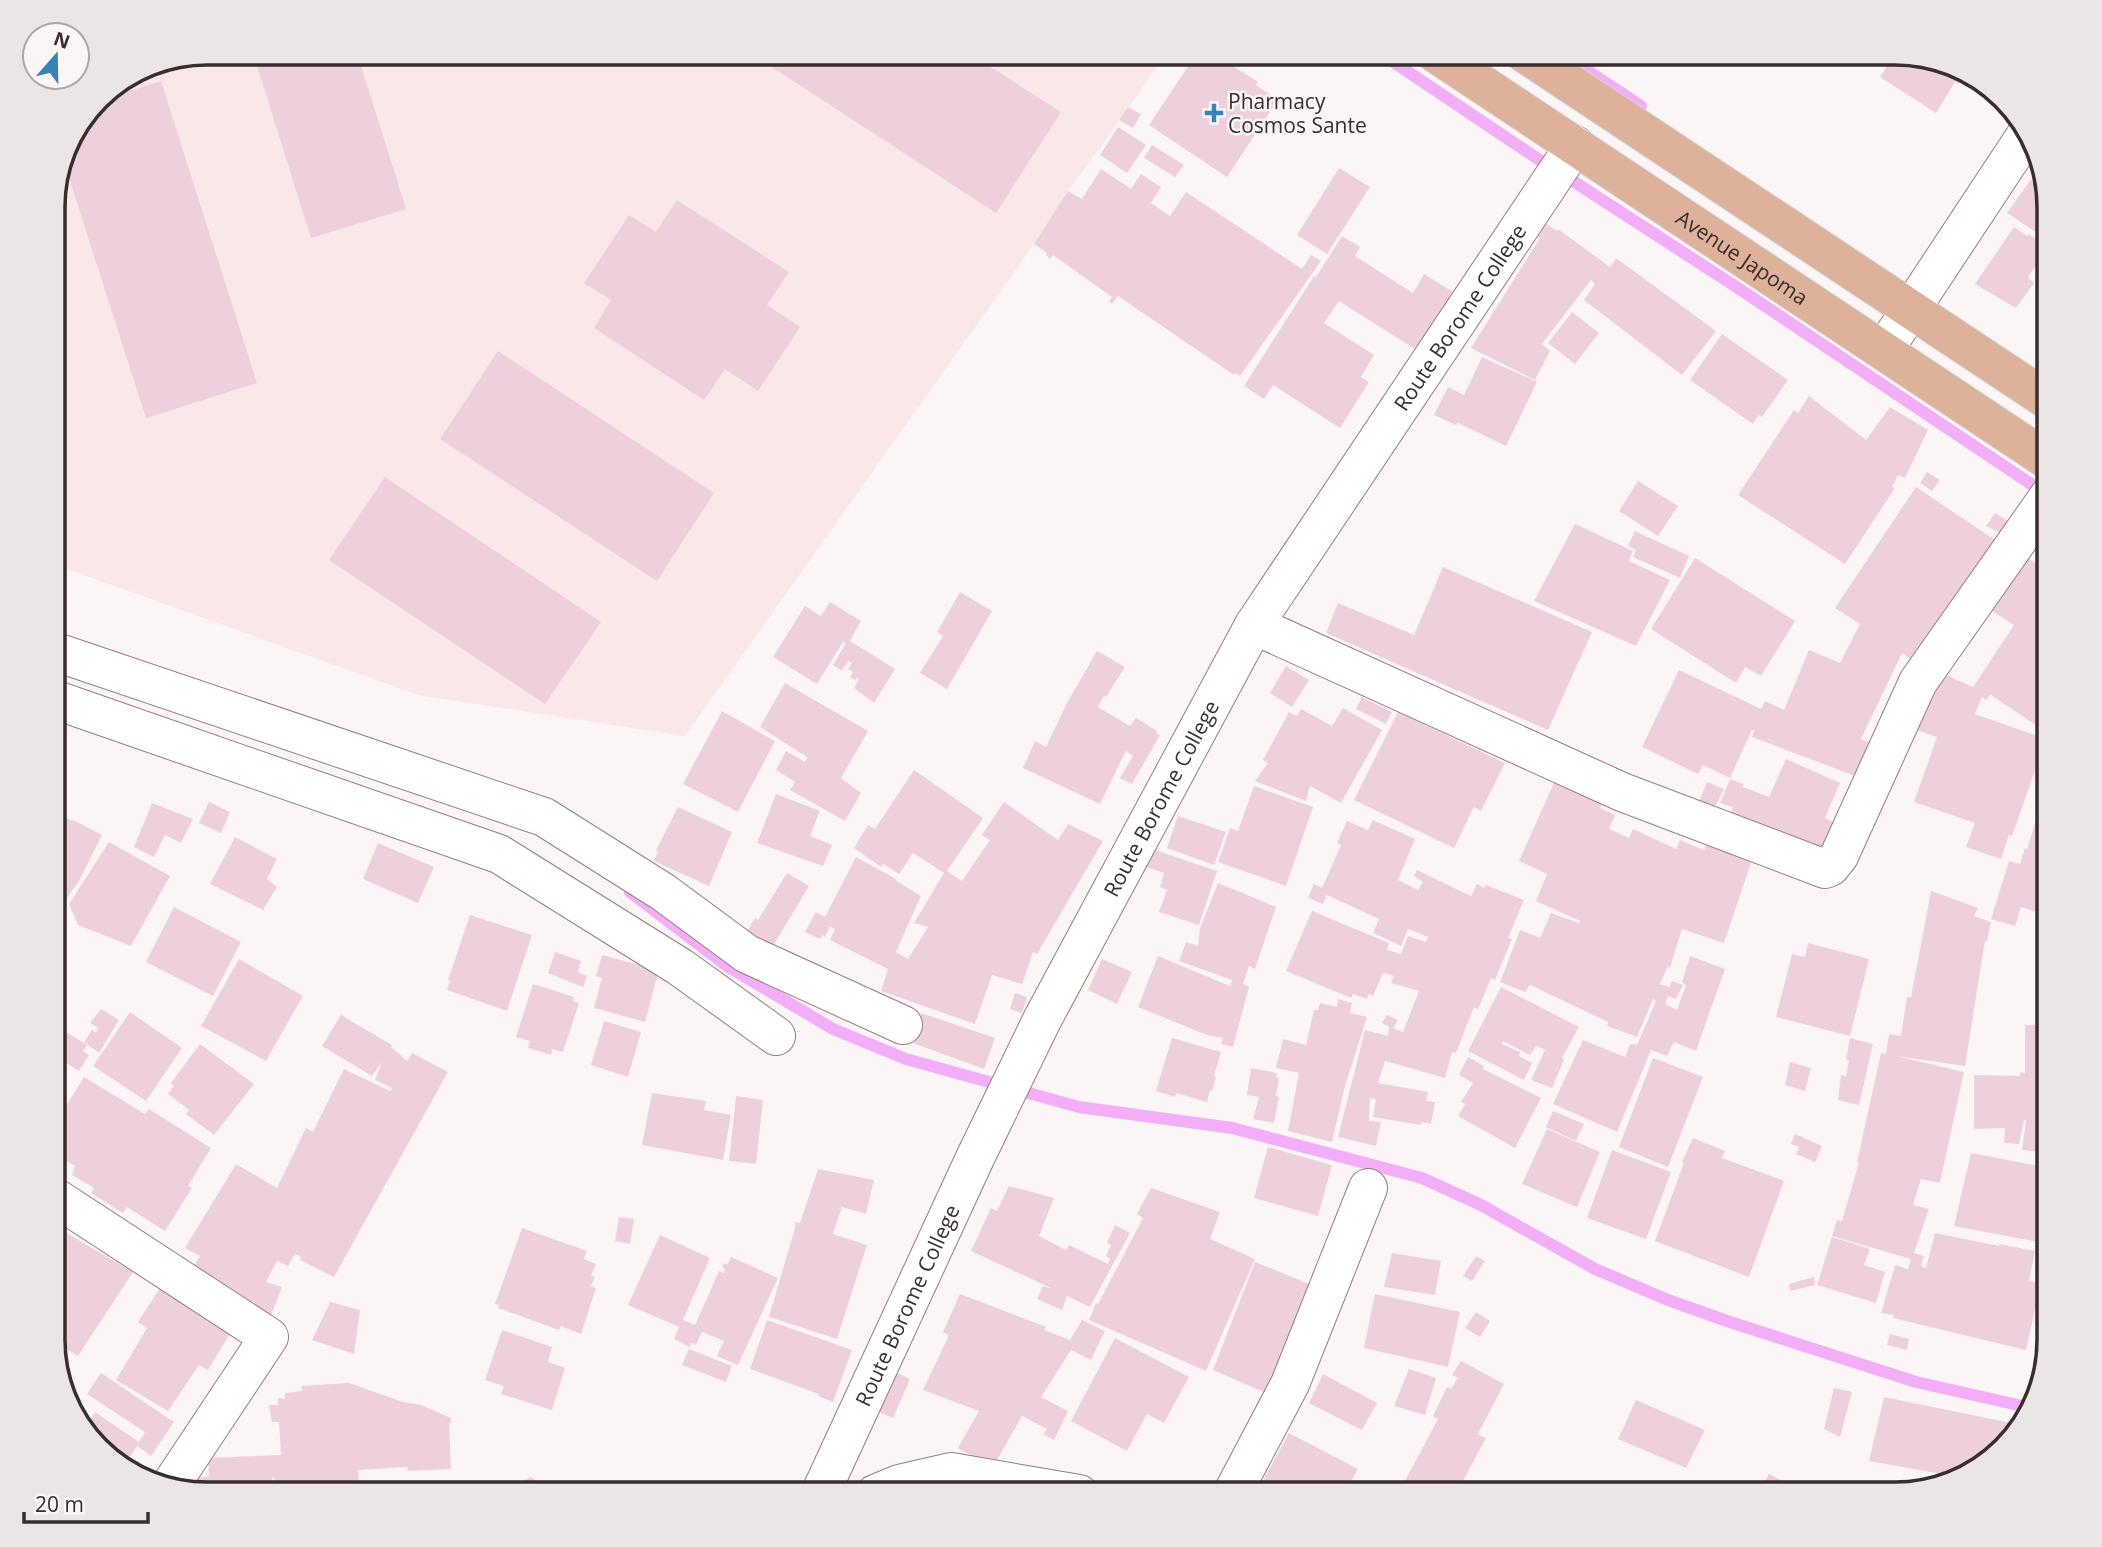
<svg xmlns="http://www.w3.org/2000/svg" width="2102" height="1547" font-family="'Open Sans',sans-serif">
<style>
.built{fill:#f9e8e7}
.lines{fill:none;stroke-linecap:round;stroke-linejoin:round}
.stream{stroke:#f2aef7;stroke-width:12}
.building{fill:#edd0db}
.minor-casing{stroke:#987c7b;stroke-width:40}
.major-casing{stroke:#d3d1d1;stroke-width:40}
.minor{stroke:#fff;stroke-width:38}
.major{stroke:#deb19a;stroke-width:38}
.poi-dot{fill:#3783b6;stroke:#fcf5f5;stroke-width:2.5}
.labels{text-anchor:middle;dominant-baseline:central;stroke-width:5;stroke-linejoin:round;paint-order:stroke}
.poi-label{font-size:21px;fill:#392d2d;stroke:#fcf5f5;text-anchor:start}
.street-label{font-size:21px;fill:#392d2d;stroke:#fcf5f5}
.rim{fill:none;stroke:#392d2d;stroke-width:3.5}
</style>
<rect width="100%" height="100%" fill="#fcf5f5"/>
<!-- built -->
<path class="built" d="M207,53H1166L1119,122L1068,191L1034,244L685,736L418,695L53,564V196L68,139L105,91L148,64Z"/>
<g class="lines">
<!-- stream -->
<path class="stream" d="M1380,53L1544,163
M1561,53L1641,106
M1573,181L1738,288L2040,490
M630,892L727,966L833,1029L906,1059L1079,1107L1232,1128L1422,1178L1481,1205L1595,1269L1668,1300L1727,1321L1916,1382L2027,1407"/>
</g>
<!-- building -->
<path class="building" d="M253,53H357L406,209L311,238Z
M750,53H969L1061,112L996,213Z
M1197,53H1207L1223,63L1225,61L1258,82L1256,85L1278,100L1227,177L1149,125Z
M1862,53H1896L1964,76L1959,84L1955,82L1936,113L1880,77L1886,68Z
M161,81L257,383L146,418L63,159L68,139L97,101Z
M1128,107L1141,114L1133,128L1119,120Z
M1118,127L1146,145L1127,173L1100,155Z
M1152,145L1184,165L1175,177L1144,158Z
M2040,167L2049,206V241L2007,213Z
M1339,168L1370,187L1327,254L1297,235Z
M1101,169L1131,189L1141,174L1161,187L1151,203L1170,216L1186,192L1302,269L1311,255L1321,261L1240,376L1235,373L1234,375L1118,296L1112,304L1109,301L1112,297L1053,255L1050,259L1046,255L1047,253L1034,244L1068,191L1082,199Z
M677,200L789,272L767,305L800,327L758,391L725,369L704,400L594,328L611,300L584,283L629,215L656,232Z
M1543,222L1557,231L1558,229L1610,267L1616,258L1716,331L1682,375L1584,300L1595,284L1591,280L1542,344L1550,351L1535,380L1471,348L1540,238L1534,235Z
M2014,227L2027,236L2029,234L2048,248L2028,277L2034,283L2016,308L1975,284Z
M1342,236L1360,247L1355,256L1413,293L1424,274L1453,292L1415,349L1339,301L1324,323L1374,355L1361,377L1369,382L1340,428L1273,385L1264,399L1244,386L1314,276L1316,277Z
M1572,312L1599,333L1575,364L1548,343Z
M1722,334L1788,380L1762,417L1759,415L1753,424L1690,380Z
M498,351L714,493L657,581L440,439Z
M1482,357L1537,382L1506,446L1458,423L1456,425L1434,415L1448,387L1464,395Z
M1809,396L1866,440L1890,407L1928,430L1905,478L1898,475L1892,487L1895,488L1845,564L1738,495L1794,410L1798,413Z
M1927,472L1940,480L1932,491L1920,483Z
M385,477L601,622L545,704L329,560Z
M1638,481L1678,506L1658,536L1619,511Z
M1916,487L1998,542L1916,663L1902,653L1861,739L1870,743L1855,776L1752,737L1754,730H1752L1730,778L1703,765L1698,774L1642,747L1679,670L1761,709L1765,701L1784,710L1809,650L1840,663L1860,624L1835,608Z
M1995,513L2010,522L2002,534L1986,526Z
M1575,524L1633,551L1629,561L1670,580L1636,646L1534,601Z
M1635,531L1689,556L1680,578L1633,557L1636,550L1628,546Z
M2025,556L2049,572V705L2036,725L1991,695L1986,700L1982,697L1975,714L2046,739L2012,836L2009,835L2001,859L1966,847L1975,823L1914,802L1937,737L1914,729L1939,672L1973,687L2014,625L1989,609Z
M1695,558L1795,621L1761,676L1745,667L1736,683L1651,629Z
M1443,567L1592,632L1548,730L1326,633L1338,603L1414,635Z
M960,592L992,611L947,689L920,673L943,636L937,632Z
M830,602L861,621L850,641L895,669L874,703L854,688L859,679L857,678L855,680L850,677L853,672L848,669L852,663L848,661L842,671L833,665L846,643L843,642L817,684L773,657L805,606L821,616Z
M1097,651L1125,667L1106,697L1104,696L1098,707L1130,726L1136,718L1157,731L1156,733L1160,735L1132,784L1120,778L1133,756L1126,751L1100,804L1023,768L1035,741L1046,747L1067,703Z
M1286,666L1309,680L1292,707L1270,693Z
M785,683L868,731L841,778L861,793L845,821L790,790L795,782L776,770L786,751L805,762L807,757L760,727Z
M1362,697L1392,712L1386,724L1356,709Z
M1343,708L1382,730L1341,803L1310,786L1306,801L1255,781L1268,763L1263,760L1289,712L1297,716L1301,709L1332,726Z
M722,711L775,741L738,812L683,784Z
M1398,712L1505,763L1481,811L1474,807L1454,848L1354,800Z
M1786,759L1840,783L1825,818L1836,823L1821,857L1731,813L1733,807L1720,803L1730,779L1744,784L1743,787L1769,797Z
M914,770L983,818L947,871L962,881L990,840L982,835L1004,802L1058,840L1068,824L1103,841L1037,954L1033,952L1022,984L992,975L975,1024L881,991L888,969L830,940L835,929L830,926L825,937L823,935L820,939L805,932L816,912L825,917L856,857L896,879L895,880L921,896L896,952L908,959L928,927L914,923L944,873L913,853L899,874L883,864L881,867L854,848L868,825L875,829Z
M2049,773V800L2039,796Z
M1707,782L1724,789L1711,815L1696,809Z
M1554,783L1602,804L1600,808L1615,815L1609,829L1629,838L1633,829L1676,849L1680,840L1704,850L1708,841L1753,857L1724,943L1682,929L1670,968L1668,966L1660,984L1669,987L1672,981L1683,985L1676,999L1668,996L1665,1004L1677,1010L1686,985L1682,982L1690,956L1725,969L1696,1051L1674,1042L1667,1056L1651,1050L1617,1132L1553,1104L1583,1040L1625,1057L1630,1044L1637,1045L1656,1001L1653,999L1637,1037L1607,1026L1608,1022L1530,985L1525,992L1500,982L1520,930L1540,938L1551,913L1579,923L1580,921L1536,901L1547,874L1519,861Z
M1254,786L1313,807L1286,886L1218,862L1230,828L1238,831Z
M776,794L820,811L810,836L832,845L823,866L757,843Z
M209,802L230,812L221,833L199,823Z
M152,803L193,819L181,843L165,835L154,857L134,847Z
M678,807L732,832L709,886L654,861L658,852L656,850Z
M2039,810L2049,813V916L2021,907L2015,926L1991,919L2009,861L2020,864L2025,848L2027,849Z
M53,814L77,822L102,835L79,881L53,917Z
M1178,816L1226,832L1214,865L1167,848Z
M1373,820L1415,839L1398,880L1418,890L1423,882L1414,876L1417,870L1471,896L1477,884L1484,888L1486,885L1524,900L1508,938L1512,939L1495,980L1491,978L1478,1009L1474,1007L1456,1053L1452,1052L1445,1078L1385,1061L1378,1083L1428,1092L1426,1101L1435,1102L1431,1124L1421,1122V1125L1373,1117L1376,1099L1370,1098L1369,1121L1381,1122L1376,1146L1338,1137L1365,1030L1388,1036L1389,1027L1382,1023L1387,1015L1398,1020L1393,1028L1403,1032L1419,991L1391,983L1394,976L1383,973L1373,996L1368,994L1367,999L1353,994L1351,998L1286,971L1312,911L1389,943L1387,950L1401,954L1408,936L1426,942L1428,937L1408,929L1401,946L1373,933L1379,919L1327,895L1323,904L1308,898L1314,884L1322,888L1341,845L1337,843L1347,821L1368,830Z
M235,837L277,859L267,879L277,887L263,910L210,884Z
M109,842L170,876L131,946L78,925L69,904Z
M378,843L434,867L418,903L363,879Z
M1152,849L1217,871L1199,925L1159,912L1167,890L1160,887L1164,873L1146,867Z
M787,873L809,886L770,951L744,936L755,918L758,920Z
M1218,883L1276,907L1255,969L1249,966L1243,984L1249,987L1233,1047L1221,1044L1223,1038L1207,1035L1138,1007L1158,956L1230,986L1232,980L1179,961L1186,942L1198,946L1200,928Z
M1931,891L1978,908L1974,916L1991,922L1987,941H1985L1965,1066L1896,1056L1964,1072L1940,1183L1921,1179L1913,1205L1929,1209L1914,1253L1924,1256L1921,1266L1926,1268L1935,1233L1999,1246V1244L2035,1251L2029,1281L2041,1283L2026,1350L1893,1318L1894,1315L1881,1313L1895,1265L1908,1269L1911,1259L1832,1236L1837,1220L1842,1221L1859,1163L1857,1162L1881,1053L1886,1054L1889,1034L1901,1036L1907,997H1911Z
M174,907L241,942L213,996L146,962Z
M470,915L532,935L507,1011L447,990L450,981L448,980Z
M1808,943L1869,959L1850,1036L1776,1017L1792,954L1805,957Z
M555,952L581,961L578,972L587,976L583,987L548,973Z
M602,955L659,970L645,1022L594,1008L602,978L596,976Z
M53,957L63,964L53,982Z
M239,959L303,996L266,1061L201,1026Z
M1102,959L1132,972L1117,1004L1088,990Z
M533,984L574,997L573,1001L579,1003L563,1052L552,1049L551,1055L528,1048L530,1041L516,1037Z
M1501,987L1579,1027L1562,1058L1564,1060L1552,1088L1531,1080L1545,1050L1536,1046L1530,1055L1503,1041L1502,1044L1520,1052L1519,1056L1532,1063L1524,1080L1468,1051Z
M1015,993L1027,997L1022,1013L1010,1009Z
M1338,999L1352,1003L1350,1013L1367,1017L1345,1086L1332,1142L1288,1131L1299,1073L1276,1068L1283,1039L1306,1045L1314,1010H1318L1320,1003L1337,1007Z
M101,1009L119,1020L99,1053L84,1042L92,1030L96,1033L98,1028L90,1023Z
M130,1012L182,1048L146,1101L93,1066Z
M921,1013L995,1038L984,1069L913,1043Z
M341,1015L392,1045L391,1047L407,1061L412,1053L448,1072L334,1277L300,1260L301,1257L295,1254L288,1266L277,1261L266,1282L282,1287L270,1318L191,1271L200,1256L185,1248L236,1164L277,1188L306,1128L313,1132L344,1069L390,1091L392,1088L375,1080L382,1062L372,1076L322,1046Z
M604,1021L641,1032L628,1077L591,1065Z
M53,1024L87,1045L83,1051L89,1055L79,1071L53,1055Z
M2025,1025H2049V1153L2022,1150L2026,1120H2024L2019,1144L2004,1143L2005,1128L1974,1129V1075L2020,1076V1072L2025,1073Z
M1172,1038L1221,1052L1214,1076L1216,1077L1212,1091L1210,1090L1207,1102L1176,1093L1175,1097L1156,1091Z
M1850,1038L1873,1044L1859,1105L1838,1100L1841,1075L1846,1076L1849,1061L1846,1059Z
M200,1044L254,1084L214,1135L186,1114L189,1110L168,1094L174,1086L171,1083Z
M1468,1057L1484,1066L1483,1069L1541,1098L1515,1148L1458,1116L1465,1104L1461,1102L1473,1083L1459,1075Z
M1653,1058L1703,1077L1668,1167L1619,1147Z
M53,1062L67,1070L59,1086L53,1082Z
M1790,1062L1811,1068L1805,1091L1785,1085Z
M1251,1068L1277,1073L1276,1078H1279L1276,1096L1279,1097L1274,1123L1253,1119L1259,1097L1247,1095Z
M84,1077L145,1114L149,1109L211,1148L188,1186L192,1188L165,1231L127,1207L123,1213L91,1193L94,1188L72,1175L75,1166L53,1154V1127Z
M53,1087L60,1091L53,1103Z
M652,1093L706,1101L704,1110L731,1115L723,1160L642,1145Z
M736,1096L763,1100L756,1164L729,1161Z
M1553,1111L1584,1124L1576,1141L1546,1127Z
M1547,1129L1600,1152L1577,1207L1522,1184Z
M1795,1134L1822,1146L1815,1162L1796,1154L1799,1147L1791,1144Z
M1693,1138L1725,1151L1722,1158L1784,1181L1749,1277L1655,1241L1684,1163L1682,1162Z
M1268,1147L1332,1165L1318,1216L1254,1198Z
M1612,1150L1671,1172L1646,1239L1587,1218Z
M1971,1153L2049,1168V1244L1954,1226Z
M818,1169L874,1180L866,1214L842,1207L833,1234L867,1245L837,1339L769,1317L795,1228V1222L800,1223Z
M1009,1186L1054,1198L1039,1236L1066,1250L1069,1245L1108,1264L1110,1259L1106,1256L1111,1245L1107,1243L1115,1225L1130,1233L1090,1307L1067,1296L1062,1310L1037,1299L1043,1286L1053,1289L971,1251L991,1208L997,1211Z
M1151,1188L1220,1212L1210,1239L1255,1259L1206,1371L1089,1320L1096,1303L1098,1304L1143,1218L1137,1214Z
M619,1217L634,1219L630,1244L615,1241Z
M522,1228L587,1251L584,1259L596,1264L591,1276L595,1277L591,1286L596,1288L581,1334L561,1326L559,1330L498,1308L499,1305L495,1304Z
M63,1231L133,1272L78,1356L62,1346L55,1357L53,1350V1248Z
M660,1235L710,1258L683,1320L695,1325L719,1271L724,1273L725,1269L722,1267L724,1263L727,1265L731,1257L778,1278L738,1365L717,1356L724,1341L702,1332L696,1345L692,1343L690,1347L674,1339L679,1327L628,1305Z
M1832,1237L1870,1249L1864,1265L1885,1272L1876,1303L1817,1285Z
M1392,1253L1441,1261L1435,1295L1384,1287Z
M1476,1256L1485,1261L1472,1281L1463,1276Z
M1255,1262L1314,1286L1271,1395L1213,1370Z
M1814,1277L1815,1285L1790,1291L1789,1284Z
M160,1288L231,1332L208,1370L199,1365L168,1411L116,1380L147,1328L138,1322Z
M960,1294L1046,1327L1044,1330L1070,1340L1082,1320L1105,1331L1091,1360L1071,1350L1041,1397L1068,1411L1054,1440L1043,1434L1047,1429L1022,1416L993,1467L958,1448L979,1411L923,1390L949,1335L943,1332Z
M1375,1294L1460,1312L1448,1367L1364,1348Z
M330,1302L360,1310L354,1354L312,1340Z
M1476,1312L1490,1321L1480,1337L1465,1328Z
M767,1320L852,1350L833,1402L818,1396L819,1394L750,1369Z
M502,1330L552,1347L548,1362L565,1368L552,1410L501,1394L504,1386L485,1380Z
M1890,1334L1909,1339L1907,1350L1887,1345Z
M1115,1338L1189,1377L1164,1423L1147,1414L1127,1451L1071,1421Z
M689,1349L732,1366L726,1382L682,1365Z
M1461,1361L1504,1384L1478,1434L1486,1438L1456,1494H1398L1438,1419L1433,1416L1447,1387L1451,1389L1458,1378L1452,1375Z
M886,1368L910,1379L893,1418L869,1408Z
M1409,1369L1436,1378L1425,1415L1394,1406Z
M101,1373L174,1422L151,1456L137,1446L124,1467L113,1463L84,1428L95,1412L139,1442L145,1432L87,1394Z
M1323,1374L1377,1403L1362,1430L1309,1403Z
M349,1383L403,1402L421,1405L451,1418V1423H449L451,1469L407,1471L408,1467L358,1470L360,1494H274V1477L272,1478V1481H259V1494H206L181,1486L189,1478L209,1477L208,1458L281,1455L279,1422H272L269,1405H278V1398L285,1399V1393L302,1391L301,1386Z
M1834,1388L1852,1392L1840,1437L1824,1429Z
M1884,1397L2021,1425L2018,1434L1964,1478L1869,1461Z
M1636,1400L1705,1430L1686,1468L1618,1439Z
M1289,1433L1358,1469L1344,1494H1256Z
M1769,1474L1808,1494H1757Z
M531,1477L552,1492V1494H508V1489Z
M679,1482L726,1490L725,1494H677Z
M449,1483V1485L504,1484L505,1494H406V1489H412V1484Z"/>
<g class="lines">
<defs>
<g id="minor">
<path d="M1884,350L2028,132"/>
<path d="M1254,625L1622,792L1825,869L1830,867L1839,856L1918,682L2049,496"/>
<path d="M53,651L544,817L663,892L747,954L903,1025"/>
<path d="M53,699L499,854L680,967L776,1036"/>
<path d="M53,1196L269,1337L172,1483"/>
<path id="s1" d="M820,1494L975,1158L1042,1020L1254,625L1575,145"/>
<path d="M875,1494L899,1484L951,1472L1079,1494"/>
<path d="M1232,1494L1290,1384L1368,1188"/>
</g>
<g id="major">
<path id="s2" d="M1435,53L2049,461"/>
<path d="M1524,53L2049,401"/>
</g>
</defs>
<!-- minor casing -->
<use href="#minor" class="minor-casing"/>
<!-- major casing -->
<use href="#major" class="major-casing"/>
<!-- minor -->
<use href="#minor" class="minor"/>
<!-- major -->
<use href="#major" class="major"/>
</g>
<!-- markers -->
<path class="poi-dot" d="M1210.5 102.5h7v7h7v7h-7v7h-7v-7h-7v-7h7z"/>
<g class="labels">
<!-- poi labels -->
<g class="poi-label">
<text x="1228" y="101">Pharmacy<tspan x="1228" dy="24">Cosmos Sante</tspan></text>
</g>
<!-- street labels -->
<g class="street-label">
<text stroke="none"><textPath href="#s2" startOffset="369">Avenue Japoma</textPath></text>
<text stroke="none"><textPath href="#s1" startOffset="1342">Route Borome College</textPath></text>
<text stroke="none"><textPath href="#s1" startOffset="775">Route Borome College</textPath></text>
<text stroke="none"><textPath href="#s1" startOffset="208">Route Borome College</textPath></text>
</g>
</g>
<!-- crop -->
<path d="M0 0H2102V1547H0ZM207 65H1895A142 142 0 0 1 2037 207V1340A142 142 0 0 1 1895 1482H207A142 142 0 0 1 65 1340V207A142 142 0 0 1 207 65Z" fill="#ece5e5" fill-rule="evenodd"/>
<path class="rim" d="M207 65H1895A142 142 0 0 1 2037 207V1340A142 142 0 0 1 1895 1482H207A142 142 0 0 1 65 1340V207A142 142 0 0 1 207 65Z"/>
<!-- north arrow -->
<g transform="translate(56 56) rotate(20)"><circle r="33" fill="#fcf5f5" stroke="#aea5a5" stroke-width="2"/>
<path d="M0-5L12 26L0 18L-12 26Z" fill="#3783b6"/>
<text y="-10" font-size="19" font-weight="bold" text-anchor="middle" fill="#392d2d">N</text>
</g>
<!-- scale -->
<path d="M24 1512v10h124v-10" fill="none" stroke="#392d2d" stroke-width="3.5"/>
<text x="35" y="1512" font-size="21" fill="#392d2d" stroke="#fcf5f5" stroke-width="5" paint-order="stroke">20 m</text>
</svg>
